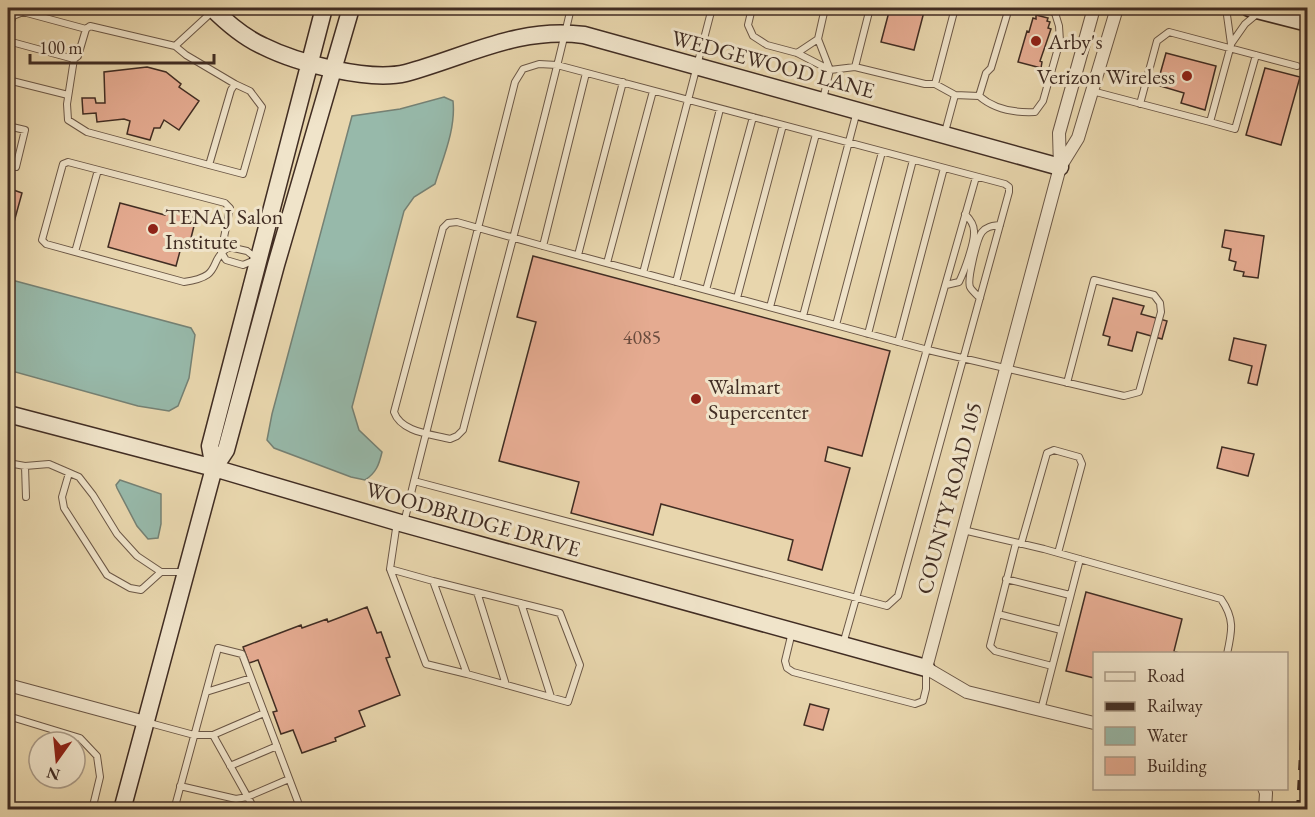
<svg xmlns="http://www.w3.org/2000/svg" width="1315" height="817" font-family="'EB Garamond',serif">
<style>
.water{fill:#97b9aa;stroke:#758174;stroke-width:1.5}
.building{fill:#e5ab91;stroke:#412d23;stroke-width:1.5}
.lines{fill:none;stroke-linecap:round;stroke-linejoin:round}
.lane-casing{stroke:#6b5746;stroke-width:8}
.street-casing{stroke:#6b5746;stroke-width:14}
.secondary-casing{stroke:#412d23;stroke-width:19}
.lane{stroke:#f0e4ca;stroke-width:6}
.street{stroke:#f0e4ca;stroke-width:12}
.secondary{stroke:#f0e4ca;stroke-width:16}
.rail{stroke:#412d23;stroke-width:4;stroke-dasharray:10 10;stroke-linecap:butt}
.poi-dot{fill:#8f2418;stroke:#f0e4ca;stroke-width:2}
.labels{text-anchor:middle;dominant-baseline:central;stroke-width:6;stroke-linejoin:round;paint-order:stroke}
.number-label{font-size:20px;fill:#6a4c3e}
.poi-label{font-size:22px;fill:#412d23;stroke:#f0e4ca;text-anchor:start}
.street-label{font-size:22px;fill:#412d23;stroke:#f0e4ca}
</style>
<rect width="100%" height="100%" fill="#e8d6ad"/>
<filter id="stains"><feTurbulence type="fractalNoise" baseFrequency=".00333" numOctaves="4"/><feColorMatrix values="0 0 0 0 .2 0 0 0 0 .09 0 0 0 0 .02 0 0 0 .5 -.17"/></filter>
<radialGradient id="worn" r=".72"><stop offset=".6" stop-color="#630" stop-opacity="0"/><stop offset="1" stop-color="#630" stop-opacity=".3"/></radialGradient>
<!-- water -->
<path class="water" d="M444,97L453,101C456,129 443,158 435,184L414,197L404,211L352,407L359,430L382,452C379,465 376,473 365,480L351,477L274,448L267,440L272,414L352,116L400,109Z
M8,279L191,328L195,335L189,378L178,406L169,411L138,406L8,370Z
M120,480L161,494V524L158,538L148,539L137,526L117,488L116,485Z"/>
<!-- building -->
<path class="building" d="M890,8H925L914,50L881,42Z
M1036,15L1048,18L1047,21L1050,22L1048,28L1051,29L1040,61L1042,62L1041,68L1018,62L1027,31L1029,32L1033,18L1036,19Z
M1166,53L1216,66L1205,110L1181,103L1184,93L1157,85Z
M147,67L166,72L181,84L179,87L199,101L179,130L164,120L160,128H154L150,140L127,134L130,121L124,119L97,122L96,113L83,114L82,98H95L96,103H105L104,72Z
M1265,68L1300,77L1281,145L1246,135Z
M8,188L22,193L8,244Z
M120,203L165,215L166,210L196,218L190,242L183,240L176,266L108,247Z
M1225,230L1264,236L1258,278L1243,276L1244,272L1234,270L1236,262L1229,260L1231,249L1222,247Z
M533,256L890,351L862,456L828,447L825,461L850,468L822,570L788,560L793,540L661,504L653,535L571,513L579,482L499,461L536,322L517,317Z
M1113,298L1144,306L1141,314L1167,321L1162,339L1137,332L1132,351L1108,345L1110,337L1103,335Z
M1234,338L1266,345L1257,385L1248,383L1252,366L1229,360Z
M1222,447L1254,454L1248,476L1217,468Z
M1086,592L1182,619L1174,651L1181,654H1094V678L1066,671Z
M367,607L377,633L381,632L390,657L386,658L400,695L359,711L365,726L335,738L336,741L302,753L293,730L281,734L273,712L277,711L258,660L249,663L243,647L301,625L302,628L327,619L328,622Z
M810,704L829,709L823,730L804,725Z"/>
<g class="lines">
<defs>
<path id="lane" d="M101,8L111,10L121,8
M571,8C538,149 499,289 463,430L457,436L450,439C430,434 401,432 394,412L443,228L448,223L457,222L543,246L928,350L1124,396L1139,392L1161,312L1160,303L1154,295L1094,280L1067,383
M668,8H675
M752,8L748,25L753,36L767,45L797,53L830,70
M825,8L818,39L830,70
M1226,8L1231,44L1245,24L1257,14
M8,29L13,16L23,12L86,29
M8,41L74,59L78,56L86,29L90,26L175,46L213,11
M797,53L818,39
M74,59L67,104L68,120L87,132L209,165L231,90L235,84L186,55L175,46
M539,64L557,65L1005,184L1009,187V192L898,596L887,606L414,481L515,82L523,69Z
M855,67L925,84H935L955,95L979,96L986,73L991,68L1009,8
M8,80L68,95
M935,84L955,8
M1092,91L1210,122L1231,45
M979,96C995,110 1014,113 1035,112L1043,101L1060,41L1059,26L1055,13L1045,8
M823,99L830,70L855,67L870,8
M1140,104L1157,41L1169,32L1297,66
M1210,122L1235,129L1256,55
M8,126L25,130L16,167L8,165
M945,132L955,95
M209,165L243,174L262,107L250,91L235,84
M543,246L586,73
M75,252L98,170
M578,255L623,82
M255,260L243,265L226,260L221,252L230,208L225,203L68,162L63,164L42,240L46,244L184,282C225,276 206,262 229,247L247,251L257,259
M607,263L653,91
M643,273L712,8
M676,282L720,109
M946,285L959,282C964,272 975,242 974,231C974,224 970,219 965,214
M706,290L753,117
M737,298L783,125
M980,298C977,295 972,291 970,287C967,280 977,238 982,232C987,226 993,226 1000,225
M770,307L816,134
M803,316L857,111
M836,325L882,152
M868,334L913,160
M898,342L944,168
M8,463L25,466L49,464L79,477L93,495L117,534L137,556L161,572H185
M25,466L26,497
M69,473L62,497L64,508L107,575L130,588L141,590L161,572
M404,523L414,481
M963,530L1044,549L1221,599C1235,619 1232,631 1227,654
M1016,543L990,646L995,651L1052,666
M1021,544L1047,453L1054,450L1079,457L1082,464L1058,553
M390,569L433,581L467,674L426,664L390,569L397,522
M1006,579L1070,595
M433,581L560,613L580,665L568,702L467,674
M477,592L506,685
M521,603L551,697
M998,614L1061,630
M792,632L785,661L787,668L793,672L915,704L923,701L926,689V668
M843,644L976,177
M206,692L251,678
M1041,710L1080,559
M8,716L80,738L97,756L100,777L92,810
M146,722L194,735H213L255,810
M213,735L264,713
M230,766L277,746
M180,786L236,799L247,797L289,779
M174,810L218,648L242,654L301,810"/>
<path id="street" d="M1094,8L1059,133L1060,167L926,668L967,692L1094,723
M1060,167L1078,138L1117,8
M8,685L145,722
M1264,788L1266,793L1265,810"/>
<path id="secondary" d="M212,8C227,23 243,37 263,46C297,63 369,82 406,73C466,57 519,26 584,35L1060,167
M1249,8L1308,23
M8,414L214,468L397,522L926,668
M214,468L210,446L324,8
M122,810L214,468L226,450L276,265L351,8"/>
</defs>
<!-- lane casing -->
<use href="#lane" class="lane-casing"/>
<!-- street casing -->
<use href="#street" class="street-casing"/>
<!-- secondary casing -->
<use href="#secondary" class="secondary-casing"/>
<!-- lane -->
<use href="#lane" class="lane"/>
<!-- street -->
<use href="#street" class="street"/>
<!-- secondary -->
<use href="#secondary" class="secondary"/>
<!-- rail -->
<path class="rail" d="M1298,810L1308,620"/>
</g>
<!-- markers -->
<g class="poi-dot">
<circle cx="1036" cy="41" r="6"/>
<circle cx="1187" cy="76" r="6"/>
<circle cx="153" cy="229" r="6"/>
<circle cx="696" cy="399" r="6"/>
</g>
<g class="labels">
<!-- number labels -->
<g class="number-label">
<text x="642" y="337">4085</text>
</g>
<!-- poi labels -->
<g class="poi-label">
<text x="1048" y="41">Arby's</text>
<text x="1175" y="76" text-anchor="end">Verizon Wireless</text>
<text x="165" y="216">TENAJ Salon<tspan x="165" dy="25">Institute</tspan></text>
<text x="708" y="386">Walmart<tspan x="708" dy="25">Supercenter</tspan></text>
</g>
<!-- street labels -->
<g class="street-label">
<text transform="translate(773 64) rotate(15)">WEDGEWOOD LANE</text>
<text transform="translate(949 498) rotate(-75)">COUNTY ROAD 105</text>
<text transform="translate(473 519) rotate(16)">WOODBRIDGE DRIVE</text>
</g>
</g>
<!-- margin -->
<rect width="1315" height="817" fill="none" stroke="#e8d6ad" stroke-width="30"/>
<rect x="9" y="9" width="1297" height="799" fill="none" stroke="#412d23" stroke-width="3"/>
<rect x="15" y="15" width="1285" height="787" fill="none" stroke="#412d23" stroke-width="1.5"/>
<!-- legend -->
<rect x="1093" y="652" width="195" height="138" fill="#f0e4ca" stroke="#aa9b87" stroke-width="1.5"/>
<rect x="1105" y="672" width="30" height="9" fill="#f0e4ca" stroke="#aa9b87" stroke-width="1.5"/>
<text x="1147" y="682" font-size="18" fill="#412d23">Road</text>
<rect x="1105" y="702" width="30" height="9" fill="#412d23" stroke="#aa9b87" stroke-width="1.5"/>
<text x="1147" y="712" font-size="18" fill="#412d23">Railway</text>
<rect x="1105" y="727" width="30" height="18" fill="#97b9aa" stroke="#aa9b87" stroke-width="1.5"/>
<text x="1147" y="742" font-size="18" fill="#412d23">Water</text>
<rect x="1105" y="757" width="30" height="18" fill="#e5ab91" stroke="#aa9b87" stroke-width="1.5"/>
<text x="1147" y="772" font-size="18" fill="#412d23">Building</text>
<!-- north arrow -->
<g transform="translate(57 760) rotate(195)"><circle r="28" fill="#f0e4ca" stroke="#aa9b87" stroke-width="1.5"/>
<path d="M0-4.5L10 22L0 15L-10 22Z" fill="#8f2418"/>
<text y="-9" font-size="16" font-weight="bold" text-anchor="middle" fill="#412d23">N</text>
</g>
<!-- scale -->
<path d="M30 54v9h184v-9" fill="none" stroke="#412d23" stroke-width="3"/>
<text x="39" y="54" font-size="18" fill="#412d23" stroke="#f0e4ca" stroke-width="4.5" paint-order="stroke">100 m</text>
<rect width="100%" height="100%" filter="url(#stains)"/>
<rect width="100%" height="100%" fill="url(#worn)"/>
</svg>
